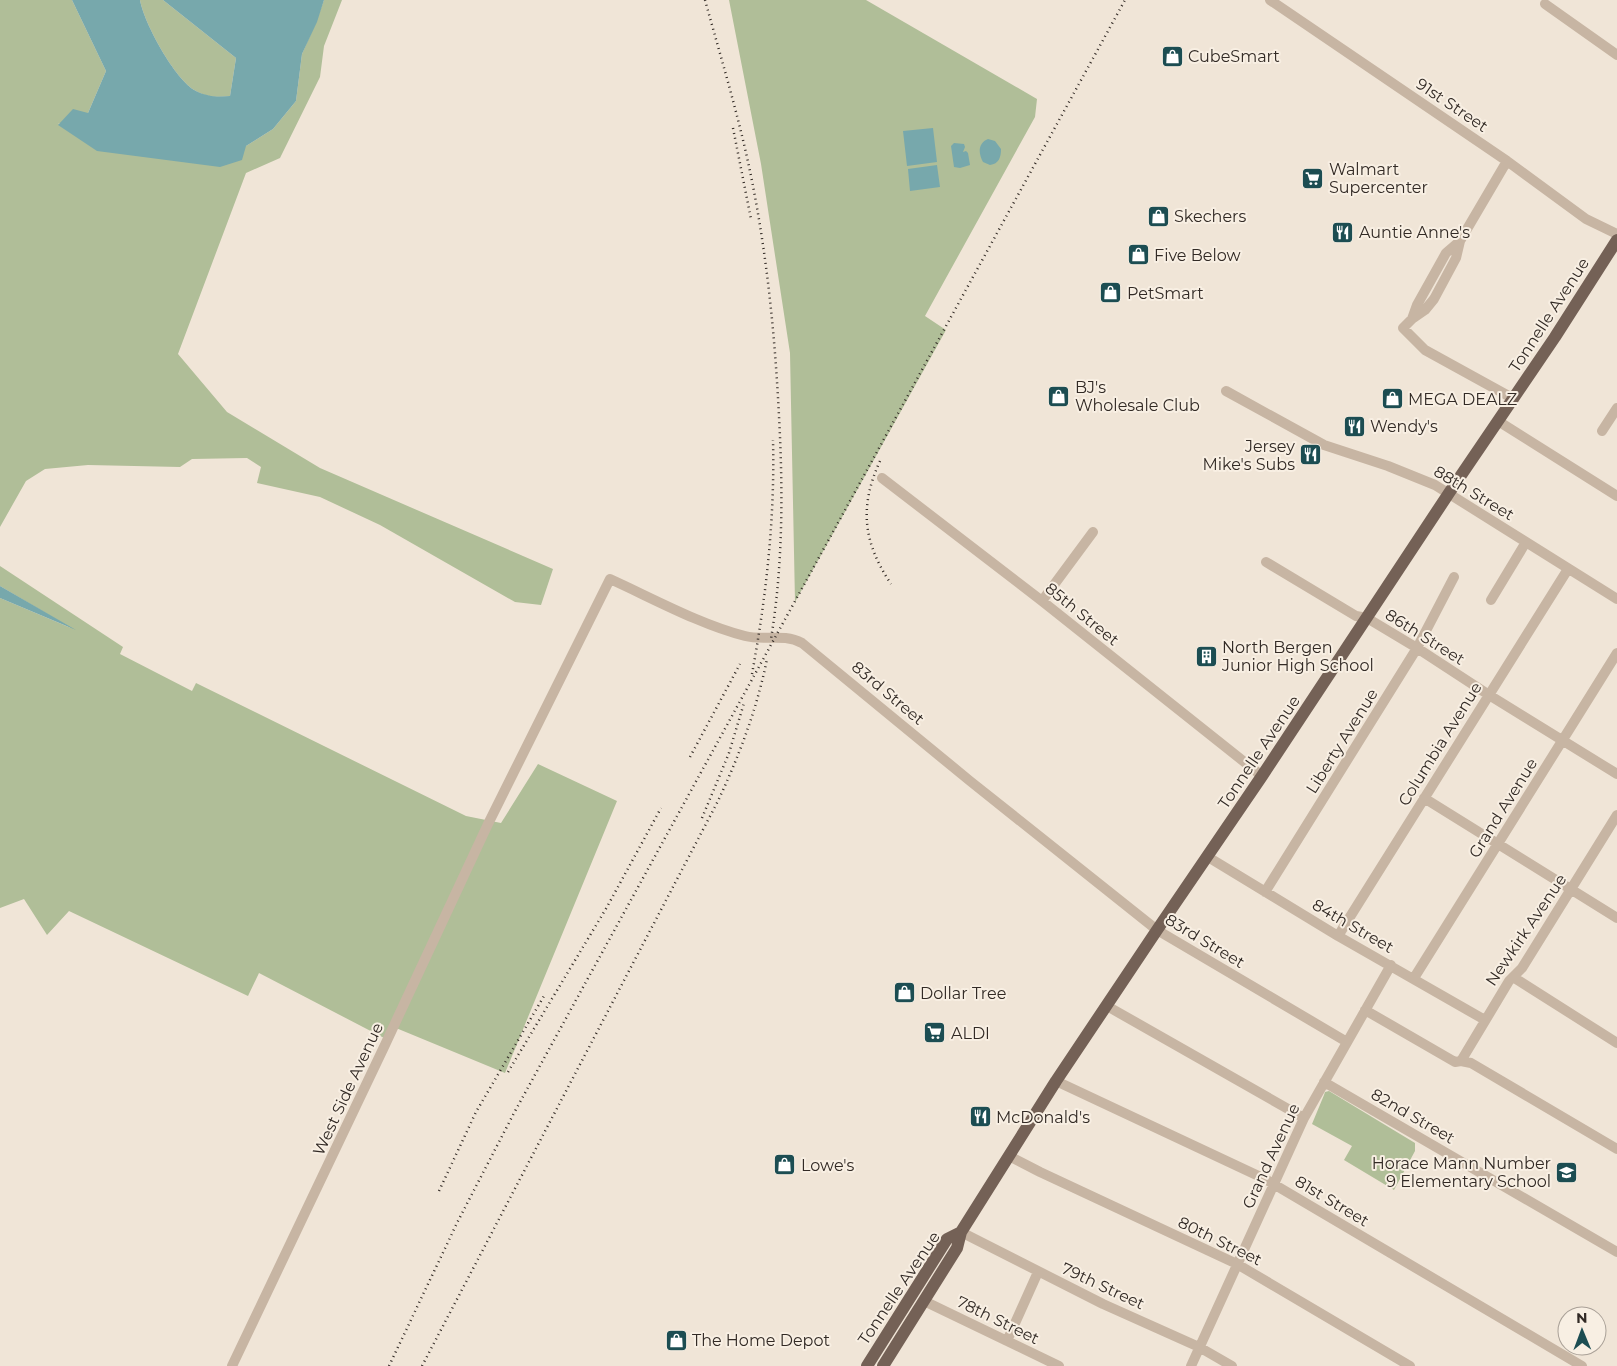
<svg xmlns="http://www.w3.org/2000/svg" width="1617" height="1366" font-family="Montserrat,sans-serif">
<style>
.green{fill:#b0be98}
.water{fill:#77a8ac}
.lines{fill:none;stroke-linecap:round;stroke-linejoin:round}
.minor{stroke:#c7b5a3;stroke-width:10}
.major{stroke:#746156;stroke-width:12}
.rail{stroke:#322a25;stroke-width:2.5;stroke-dasharray:1 4;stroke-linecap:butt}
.labels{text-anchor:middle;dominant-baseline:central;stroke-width:4;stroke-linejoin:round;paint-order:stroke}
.poi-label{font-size:16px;fill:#322a25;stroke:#f8efe3;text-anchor:start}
.street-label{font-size:16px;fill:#322a25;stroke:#f8efe3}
</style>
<rect width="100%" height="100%" fill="#f0e5d7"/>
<!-- green -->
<path class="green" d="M0,0H72L106,71L88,113L58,124L246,146L273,129L296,101L302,54L316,22L324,0H342L324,46L320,77L280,158L246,173L178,354L227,412L320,468L553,569L541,605L515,602L380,525L320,497L257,483L261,467L247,458L192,459L180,467L88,465L45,469L26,481L0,527Z
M140,0H163L236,58L230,96C217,97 208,98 196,91C175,80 144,23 140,0Z
M729,0H866L1037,99L1035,117L925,316L946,330L795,602L790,353L761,164Z
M0,566L123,647L120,654L192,691L196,683L466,816L501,823L538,764L617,801L505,1073L396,1028L388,1040L259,973L248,996L69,911L47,935L24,899L0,908V598L71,628L0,586Z
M1329,1091L1415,1143V1151L1394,1190L1344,1160L1352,1146L1312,1124L1324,1095L1325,1092Z"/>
<!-- water -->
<path class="water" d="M72,0H140C144,23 175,80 196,91C208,97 218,97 230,96L236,58L163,0H324L317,22L302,54L296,101L273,129L246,146L242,160L220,167L97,151L58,125L73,109L88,113L106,71Z
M933,128L937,162L907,166L903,131Z
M988,139L995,141L1001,149C1001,157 999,164 990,165L983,162C978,153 978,143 988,139Z
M954,143L964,144L965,147L963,152L966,151L968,153L970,165L960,168L954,167L951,146Z
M937,165L940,187L910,191L908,169Z
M0,586L76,630L0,598Z"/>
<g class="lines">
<!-- minor -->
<path class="minor" d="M1270,0L1507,161L1586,219L1617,234
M1545,4L1617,55
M1460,241L1456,258L1434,299L1425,310L1412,319L1403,328L1425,350L1514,399
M1412,319L1417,305L1446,253L1460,241L1507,161
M1226,391L1324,445L1388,466L1435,485L1617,599
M1498,421L1617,496
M1602,431L1617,408
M882,478L1042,601L1262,776
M1266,562L1356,616L1367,618L1417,648L1489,695L1617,774
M1491,600L1526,542
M1042,601L1093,532
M1424,798L1617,918
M1208,857L1338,936L1485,1020
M1265,892L1417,648L1454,577
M1338,936L1568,569
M1513,977L1617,1043
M1414,978L1617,653
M1107,1006L1304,1118
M1365,1010L1455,1062L1461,1061L1471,1063L1617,1149
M1461,1061L1509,981L1522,968L1617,815
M1056,1081L1265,1179L1582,1366
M1324,1082L1617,1252
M1009,1156L1040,1172L1237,1264L1410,1366
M961,1232L1103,1304L1199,1347L1232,1366
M924,1301L1059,1366
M1007,1341L1038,1272
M232,1366L384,1047L488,824L610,579C652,598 701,625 745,636C765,641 783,633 802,643L970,781L1157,930L1347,1042
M1191,1366L1304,1118L1391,965"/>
<!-- major -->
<path class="major" d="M867,1366L947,1239L961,1232
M883,1366L957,1248L961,1232L1056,1081L1157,930L1262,776L1449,493L1555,337L1617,240"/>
<!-- rail -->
<path class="rail" d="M705,0C721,58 739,117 751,176C767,255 775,336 779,416C783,491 783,565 771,639
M733,128L751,219
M880,461C859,507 863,542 891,584
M752,674C766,598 775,518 773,440
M690,757L740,664
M702,818L729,753L744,703
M508,1072L607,907L661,808
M439,1191L476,1112L544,996
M389,1366L458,1221L514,1113L1125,0
M422,1366L718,801C739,756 757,709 767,659"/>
</g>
<!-- icons -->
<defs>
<symbol id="shop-square" viewBox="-11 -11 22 22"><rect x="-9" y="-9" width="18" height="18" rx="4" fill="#1c4d52" stroke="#f8efe3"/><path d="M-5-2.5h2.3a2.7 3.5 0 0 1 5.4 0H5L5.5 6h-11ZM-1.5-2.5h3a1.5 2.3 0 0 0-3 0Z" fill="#fff"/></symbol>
<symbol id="supermarket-square" viewBox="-11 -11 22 22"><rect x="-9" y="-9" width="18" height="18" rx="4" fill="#1c4d52" stroke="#f8efe3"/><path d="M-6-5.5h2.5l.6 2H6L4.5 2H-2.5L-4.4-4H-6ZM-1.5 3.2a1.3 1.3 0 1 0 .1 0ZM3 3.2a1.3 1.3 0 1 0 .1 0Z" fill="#fff"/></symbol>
<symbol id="restaurant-square" viewBox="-11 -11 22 22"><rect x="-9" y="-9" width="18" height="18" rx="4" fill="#1c4d52" stroke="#f8efe3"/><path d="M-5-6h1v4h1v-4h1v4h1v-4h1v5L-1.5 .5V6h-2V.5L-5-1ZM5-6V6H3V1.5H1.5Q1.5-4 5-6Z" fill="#fff"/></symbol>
<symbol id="building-square" viewBox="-11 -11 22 22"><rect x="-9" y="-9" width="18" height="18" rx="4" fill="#1c4d52" stroke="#f8efe3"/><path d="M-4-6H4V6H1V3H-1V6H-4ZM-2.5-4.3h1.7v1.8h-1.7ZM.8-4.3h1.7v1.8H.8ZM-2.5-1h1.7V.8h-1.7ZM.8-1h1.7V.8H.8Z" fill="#fff"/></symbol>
<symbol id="school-square" viewBox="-11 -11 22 22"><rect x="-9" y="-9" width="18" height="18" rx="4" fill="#1c4d52" stroke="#f8efe3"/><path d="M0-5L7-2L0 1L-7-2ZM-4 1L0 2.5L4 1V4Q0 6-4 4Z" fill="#fff"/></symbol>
</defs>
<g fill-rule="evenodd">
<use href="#shop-square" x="1160" y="44" width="25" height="25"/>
<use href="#supermarket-square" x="1300" y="166" width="25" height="25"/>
<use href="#shop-square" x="1146" y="204" width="25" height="25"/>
<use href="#restaurant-square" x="1330" y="220" width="25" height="25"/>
<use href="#shop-square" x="1126" y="242" width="25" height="25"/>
<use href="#shop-square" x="1098" y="280" width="25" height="25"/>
<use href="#shop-square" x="1046" y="384" width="25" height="25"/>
<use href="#shop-square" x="1380" y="386" width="25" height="25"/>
<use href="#restaurant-square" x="1342" y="414" width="25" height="25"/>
<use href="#restaurant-square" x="1298" y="442" width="25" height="25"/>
<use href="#building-square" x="1194" y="644" width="25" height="25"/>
<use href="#shop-square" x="892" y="980" width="25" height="25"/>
<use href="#supermarket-square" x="922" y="1020" width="25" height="25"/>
<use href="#restaurant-square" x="968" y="1104" width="25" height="25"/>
<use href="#shop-square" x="772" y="1152" width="25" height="25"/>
<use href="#school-square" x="1554" y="1160" width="25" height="25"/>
<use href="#shop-square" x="664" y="1328" width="25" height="25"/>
</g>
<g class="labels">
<!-- poi labels -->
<g class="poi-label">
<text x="1188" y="56">CubeSmart</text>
<text x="1329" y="169">Walmart<tspan x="1329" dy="18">Supercenter</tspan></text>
<text x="1174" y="216">Skechers</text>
<text x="1359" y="232">Auntie Anne's</text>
<text x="1154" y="255">Five Below</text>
<text x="1127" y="293">PetSmart</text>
<text x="1075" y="387">BJ's<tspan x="1075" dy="18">Wholesale Club</tspan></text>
<text x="1408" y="399">MEGA DEALZ</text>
<text x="1370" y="426">Wendy's</text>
<text x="1295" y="446" text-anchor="end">Jersey<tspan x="1295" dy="18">Mike's Subs</tspan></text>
<text x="1222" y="647">North Bergen<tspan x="1222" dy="18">Junior High School</tspan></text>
<text x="920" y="993">Dollar Tree</text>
<text x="951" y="1033">ALDI</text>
<text x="996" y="1117">McDonald's</text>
<text x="1551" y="1163" text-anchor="end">Horace Mann Number<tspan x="1551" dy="18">9 Elementary School</tspan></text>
<text x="801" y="1165">Lowe's</text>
<text x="692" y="1340">The Home Depot</text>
</g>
<!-- street labels -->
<g class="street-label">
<text transform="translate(1452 105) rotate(34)">91st Street</text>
<text transform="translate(1549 315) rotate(-57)">Tonnelle Avenue</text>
<text transform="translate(1474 493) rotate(31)">88th Street</text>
<text transform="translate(1082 614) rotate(39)">85th Street</text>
<text transform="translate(1425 637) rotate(32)">86th Street</text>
<text transform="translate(888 693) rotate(40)">83rd Street</text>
<text transform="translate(1342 741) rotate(-58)">Liberty Avenue</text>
<text transform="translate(1440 744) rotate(-58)">Columbia Avenue</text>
<text transform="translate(1259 752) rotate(-56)">Tonnelle Avenue</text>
<text transform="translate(1503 808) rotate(-58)">Grand Avenue</text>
<text transform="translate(1353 926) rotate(30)">84th Street</text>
<text transform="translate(1526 930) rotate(-56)">Newkirk Avenue</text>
<text transform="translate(1205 941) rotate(31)">83rd Street</text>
<text transform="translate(348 1089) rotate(-65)">West Side Avenue</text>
<text transform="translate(1413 1116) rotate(30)">82nd Street</text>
<text transform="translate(1271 1156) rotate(-65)">Grand Avenue</text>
<text transform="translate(1332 1201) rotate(31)">81st Street</text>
<text transform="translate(1220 1241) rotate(26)">80th Street</text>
<text transform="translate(1103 1286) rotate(25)">79th Street</text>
<text transform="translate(899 1288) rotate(-56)">Tonnelle Avenue</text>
<text transform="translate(998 1320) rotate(26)">78th Street</text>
</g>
</g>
<!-- north arrow -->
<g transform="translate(1582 1331) rotate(359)"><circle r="24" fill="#f8efe3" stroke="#a9a097"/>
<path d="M0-4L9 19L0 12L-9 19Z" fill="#1c4d52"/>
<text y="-8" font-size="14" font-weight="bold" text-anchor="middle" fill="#322a25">N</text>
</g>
</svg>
